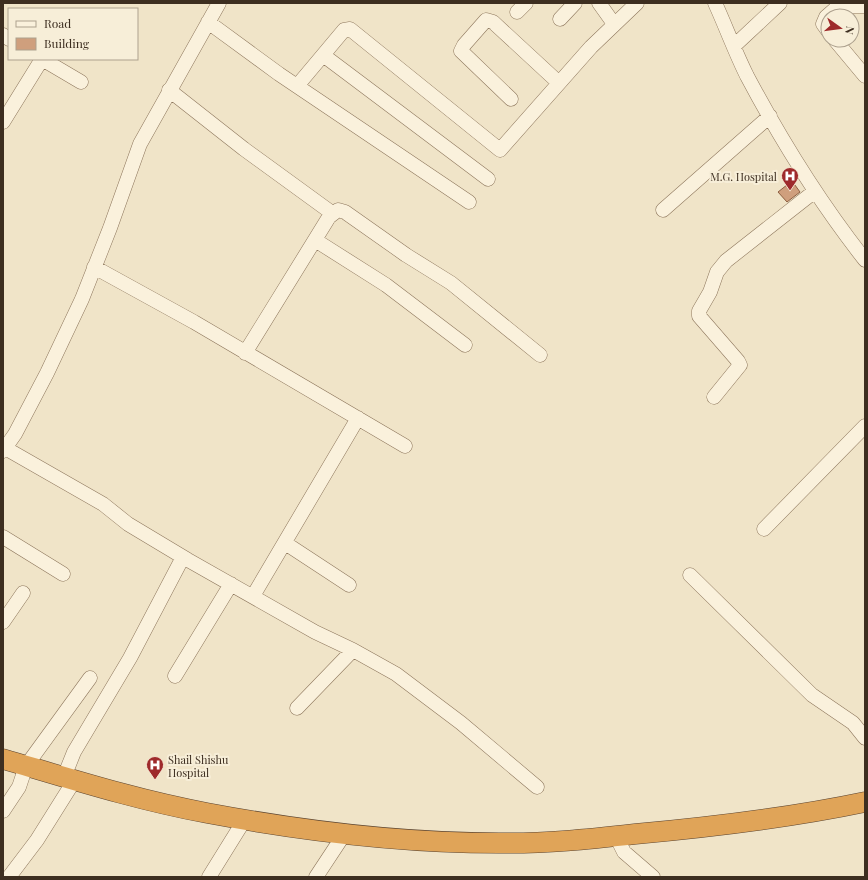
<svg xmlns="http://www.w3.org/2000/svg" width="868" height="880" font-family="'Playfair Display',serif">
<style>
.building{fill:#cf9f7d;stroke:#8d5f41}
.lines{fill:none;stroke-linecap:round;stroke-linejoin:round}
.minor-casing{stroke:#8d765c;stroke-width:15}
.highway-casing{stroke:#5b4430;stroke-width:21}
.minor{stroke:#faf1dc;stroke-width:14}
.highway{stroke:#e0a458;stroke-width:20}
.labels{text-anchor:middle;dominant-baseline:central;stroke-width:4;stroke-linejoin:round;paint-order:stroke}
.poi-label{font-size:11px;fill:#3d2e20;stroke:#f7eed8;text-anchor:end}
</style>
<rect width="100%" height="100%" fill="#f0e4c8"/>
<!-- building -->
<path class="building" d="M792,181L800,192L787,202L778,192Z"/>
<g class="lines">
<defs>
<path id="minor" d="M599,3L614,24
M715,3C726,27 735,52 747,76C781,140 820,203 865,260
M845,3L850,6H865
M517,12L526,3
M560,19L575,3
M208,22L279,74L469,202
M828,31L823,24L826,17L842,3
M3,35L9,39
M835,40L865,76
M734,46L780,3
M323,55L488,179
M42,59L81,82
M297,86L344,30L350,29L500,150L591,47L637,3
M169,90L244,149L332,213
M511,99L461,51L464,45L486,20L493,22L559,83
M3,122L42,59
M663,210L770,116
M315,240L386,285L465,345
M94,267L194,322L405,446
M245,353L329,217L338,210L345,212L406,255L451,283L540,355
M714,397L740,365L738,361L699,316V311L710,292L717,272L726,261L815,191
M5,448L103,504L128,524L188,560L315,632L353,650L396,674L461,723L537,787
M3,451L15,434L47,373L82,299L110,228L140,144L219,3
M764,529L865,426
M3,537L63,574
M285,543L349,585
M690,575L812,695L853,723L865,738
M253,596L358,418
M3,622L23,593
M175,676L231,584
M297,708L353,650
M64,777L74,752L130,658L183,557
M3,811L19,787L26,766L90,678
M616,836L624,852L653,877
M9,877L37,840L74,781
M209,877L245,819
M316,877L345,833"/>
<path id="highway" d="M3,759C71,779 137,800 207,813C303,831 401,843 499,843C544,844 590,839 635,834C712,827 789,818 865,802"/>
</defs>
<!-- minor casing -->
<use href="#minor" class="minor-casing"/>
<!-- highway casing -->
<use href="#highway" class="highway-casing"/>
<!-- minor -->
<use href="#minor" class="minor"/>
<!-- highway -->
<use href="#highway" class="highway"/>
</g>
<!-- icons -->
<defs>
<symbol id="hospital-pin" viewBox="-11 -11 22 30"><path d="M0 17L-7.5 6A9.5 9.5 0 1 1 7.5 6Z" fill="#9e2a2b" stroke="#f7eed8"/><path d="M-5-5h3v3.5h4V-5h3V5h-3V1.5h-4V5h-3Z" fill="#fff"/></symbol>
</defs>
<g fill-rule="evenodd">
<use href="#hospital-pin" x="780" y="166" width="20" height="27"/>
<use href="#hospital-pin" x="145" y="755" width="20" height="27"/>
</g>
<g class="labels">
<!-- poi labels -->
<g class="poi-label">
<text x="777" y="176">M.G. Hospital</text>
<text x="168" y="759" text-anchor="start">Shail Shishu<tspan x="168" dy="13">Hospital</tspan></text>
</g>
</g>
<!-- border -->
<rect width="868" height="880" fill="none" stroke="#3d2e20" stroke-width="8"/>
<!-- legend -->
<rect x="8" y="8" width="130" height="52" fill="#f7eed8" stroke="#ada18e"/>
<rect x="16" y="21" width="20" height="6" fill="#faf1dc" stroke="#ada18e"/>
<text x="44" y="28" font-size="12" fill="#3d2e20">Road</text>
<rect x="16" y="38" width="20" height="12" fill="#cf9f7d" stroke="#ada18e"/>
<text x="44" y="48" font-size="12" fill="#3d2e20">Building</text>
<!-- north arrow -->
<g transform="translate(840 28) rotate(104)"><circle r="19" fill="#f7eed8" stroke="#ada18e"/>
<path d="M0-3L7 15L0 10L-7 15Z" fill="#9e2a2b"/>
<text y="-6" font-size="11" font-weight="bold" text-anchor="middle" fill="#3d2e20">N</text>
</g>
</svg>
